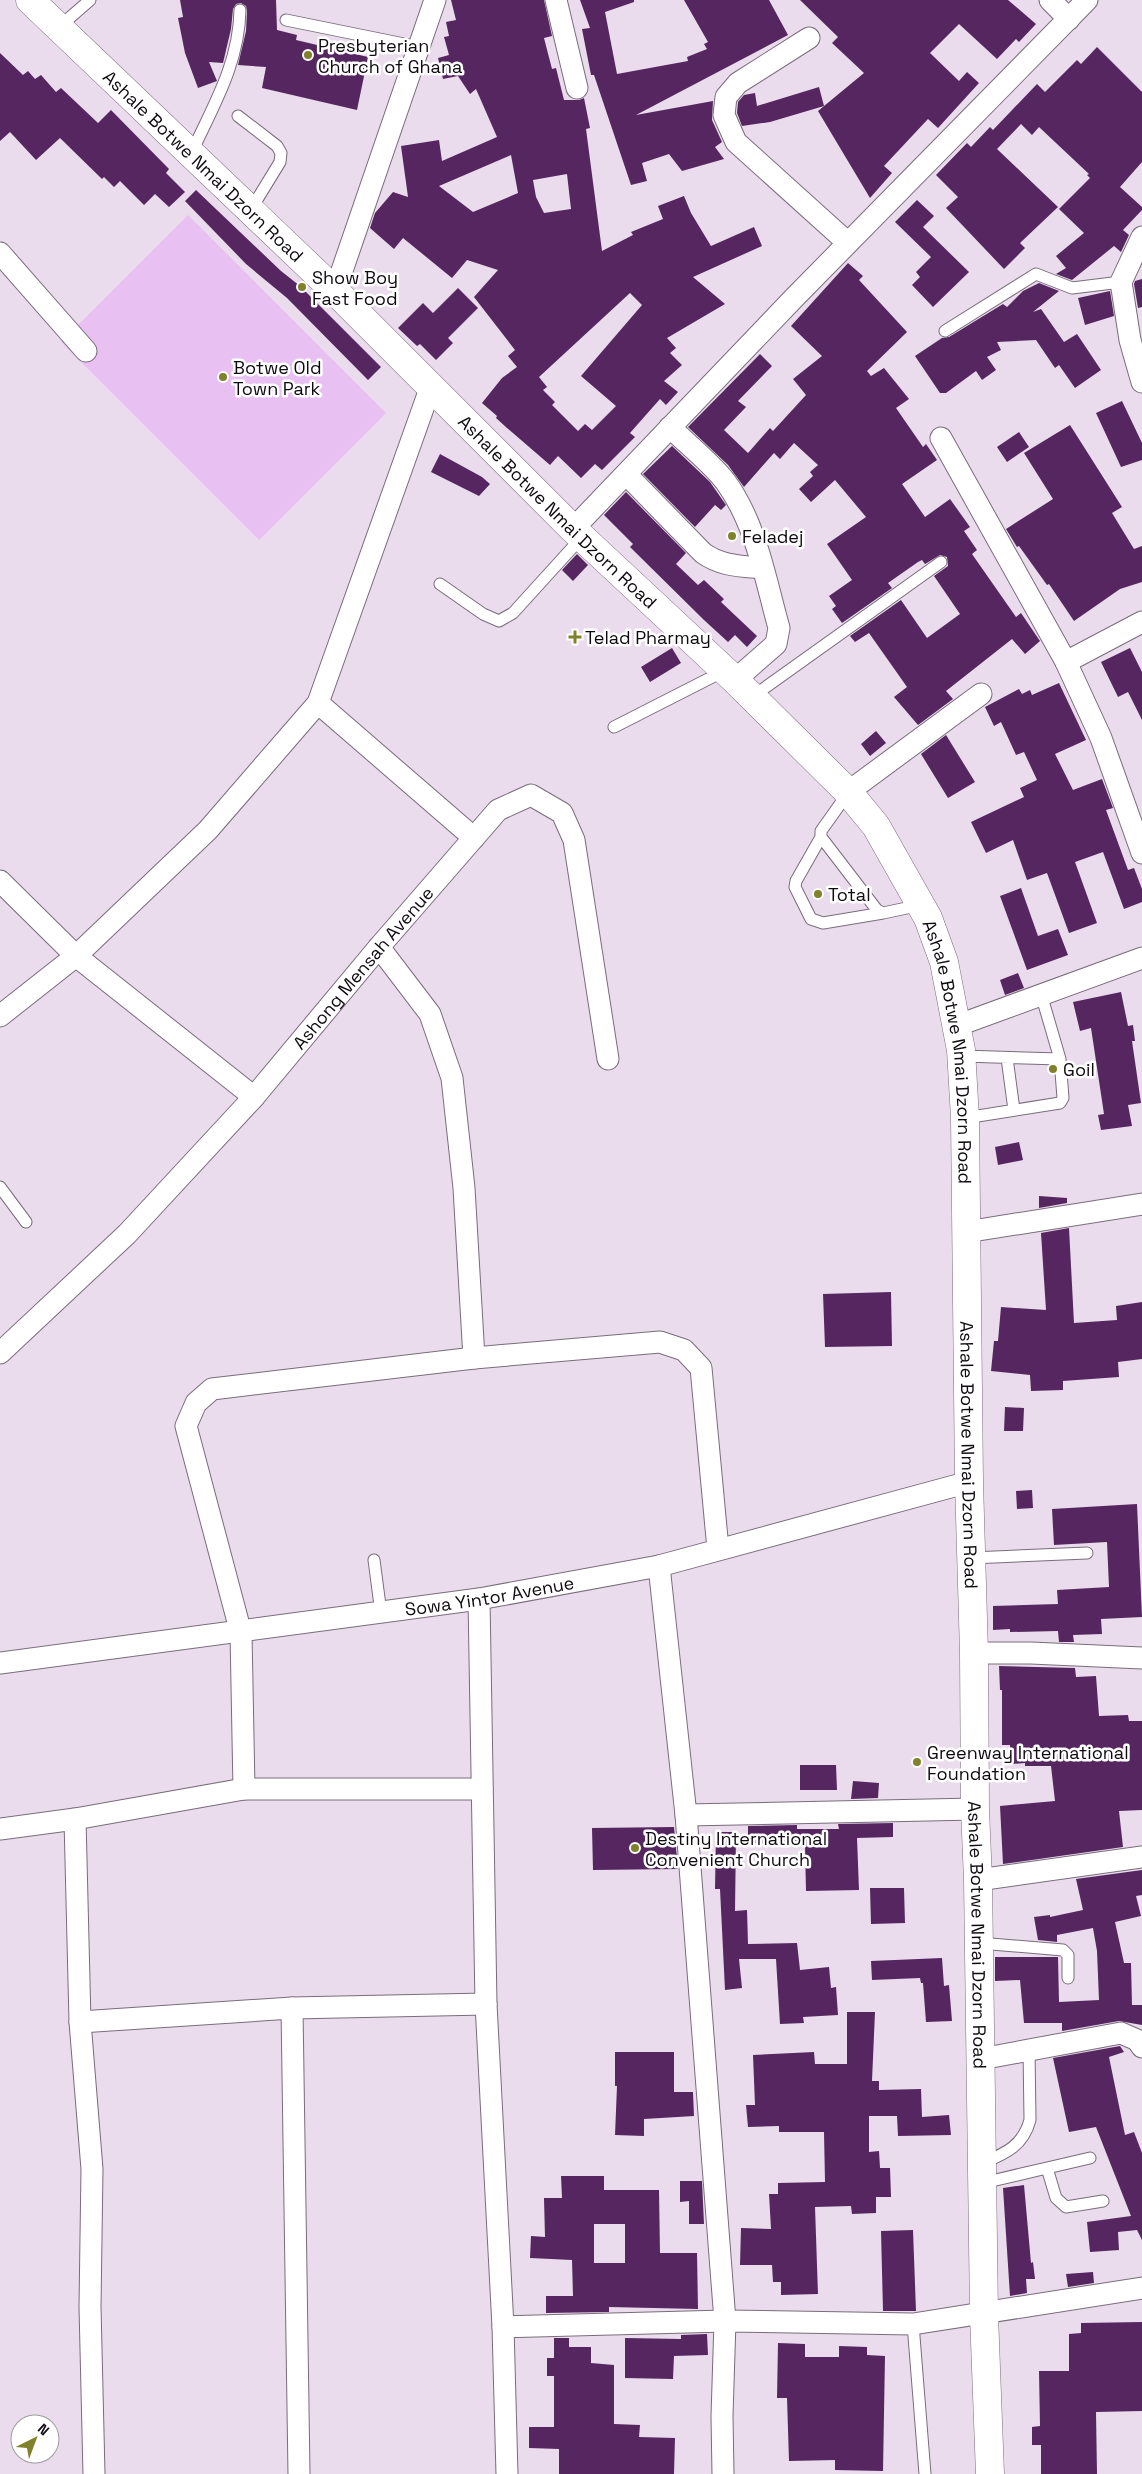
<svg xmlns="http://www.w3.org/2000/svg" width="1142" height="2474" font-family="'Space Grotesk',sans-serif">
<style>
.green{fill:#e8c0f1}
.building{fill:#55265f;fill-rule:evenodd}
.lines{fill:none;stroke-linecap:round;stroke-linejoin:round}
.lane-casing{stroke:#796c7b;stroke-width:13}
.street-casing{stroke:#796c7b;stroke-width:23}
.secondary-casing{stroke:#796c7b;stroke-width:29}
.lane{stroke:#fff;stroke-width:11}
.street{stroke:#fff;stroke-width:21}
.secondary{stroke:#fff;stroke-width:28}
.poi-dot{fill:#80812a;stroke:#fff;stroke-width:2}
.labels{text-anchor:middle;dominant-baseline:central;stroke-width:5;stroke-linejoin:round;paint-order:stroke}
.poi-label{font-size:18px;fill:#0e0a0f;stroke:#fff;text-anchor:start}
.street-label{font-size:18px;fill:#0e0a0f;stroke:#fff}
</style>
<rect width="100%" height="100%" fill="#eadced"/>
<!-- green -->
<path class="green" d="M188,215L386,413L259,540L61,342Z"/>
<!-- building -->
<path class="building" d="M180,0H276L277,30L297,35L296,40L368,57L357,110L262,88L266,67L238,65L246,31L247,11L246,6L241,3L236,4L233,9L231,29L223,63L209,62L217,81L198,88L185,53L178,18L183,17Z
M451,0H544L552,36L544,38L552,69L556,68L564,100H579L584,98L590,128L586,129L602,251L633,235L631,232L663,219L658,206L684,196L691,213L711,246L754,227L762,246L693,277L725,304L667,338L676,348L670,353L682,365L664,381L678,392L666,405L660,399L630,433L635,437L602,470L595,464L581,478L558,456L550,465L507,428L496,418L497,416L482,403L502,378L517,367L508,356L515,350L474,297L498,270L467,260L452,278L403,238L394,249L370,228L375,213L393,192L408,197L401,146L439,140L442,161L497,137L476,89L470,94L458,76L443,79L438,58L449,55L444,37L449,36L446,22L456,20ZM511,155L518,193L473,212L439,186ZM567,174L571,209L544,213L536,197L533,180ZM630,293L642,305L581,376L616,406L592,430L585,424L578,431L552,405L555,402L543,390L547,387L539,377Z
M580,0H634V2L605,12L617,74L688,61L687,57L707,49L704,44L708,42L684,0H769L788,35L636,115L713,101L712,120L722,142L715,147L724,159L682,171L669,154L642,163L647,181L631,185L594,75H591L582,29L590,28Z
M800,0H1008L1036,24L1019,42L1016,39L997,59L959,24L930,53L959,81L967,72L979,83L938,128L928,119L884,166L892,173L870,198L818,111L864,73L832,43L838,37Z
M1097,47L1142,92V162L1120,187L1142,207V210L1123,230L1129,235L1121,252L1114,246L1072,280L1056,274L1066,268L1056,256L1084,233L1059,209L1090,178L1087,175L1089,174L1039,127L1032,135L1021,124L997,149L1058,207L1020,243L1025,248L1004,269L946,208L958,197L936,175L967,143L971,147L990,127L993,130L1037,84L1045,92L1077,60L1081,64Z
M0,53L23,75L28,71L35,79L41,75L56,92L61,88L98,123L111,110L169,169L166,173L185,192L169,207L155,194L144,205L120,181L114,187L104,177L102,179L60,138L36,160L10,132L0,141Z
M819,87L824,106L770,122L742,126L737,113L738,102L744,95L755,93L757,106Z
M196,190L281,271L300,286L381,367L368,380L287,298L246,264L185,201Z
M917,200L934,216L923,227L969,272L933,307L912,285L920,277L916,272L931,257L895,222Z
M848,263L863,276L859,280L907,332L867,371L871,376L884,368L909,399L896,408L923,447L926,444L937,460L902,484L925,517L950,499L970,527L964,531L977,550L972,554L1016,617L1021,613L1040,641L1025,654L1012,639L946,691L953,699L918,725L894,697L907,687L869,633L855,642L850,636L901,600L927,638L960,614L934,576L948,566L947,557L940,555L925,564L922,560L918,562L888,583L892,588L842,623L832,609L836,606L829,596L852,580L827,544L866,517L835,480L811,502L799,489L813,476L810,472L818,465L794,443L780,459L774,453L744,487L728,465L688,427L760,354L772,366L738,401L746,407L724,430L748,453L770,428L773,431L806,395L793,379L822,356L791,326Z
M1142,279V307L1138,308L1134,284L1135,281Z
M1039,283L1059,291L1033,312L1041,309L1064,342L1077,334L1101,370L1075,388L1059,365L1055,368L1036,340L997,342L1001,350L987,357L996,370L982,380L976,371L946,393H940L915,356L942,338L949,337L1003,304L1007,307L1023,291Z
M458,288L478,308L448,338L453,343L436,360L420,344L417,346L398,328L423,303L433,313Z
M1110,291L1114,316L1085,325L1078,298Z
M1122,401L1142,443V460L1121,467L1096,413Z
M1070,425L1122,507L1112,513L1134,549L1142,546V582L1120,589L1074,621L1049,584L1047,585L1019,546L1017,547L1006,529L1053,499L1024,453Z
M1019,432L1029,447L1007,462L997,447Z
M672,446L710,482L726,505L721,510L715,505L695,527L643,474Z
M440,454L482,477L490,484L479,496L431,472Z
M626,492L686,553L676,564L698,585L704,580L724,599L721,602L757,636L747,647L735,635L728,642L704,620L630,547L633,544L604,515Z
M577,554L588,565L573,581L562,570Z
M672,648L681,663L650,682L641,667Z
M1130,648L1142,672V720L1128,692L1118,697L1101,662Z
M1059,683L1086,740L1055,754L1073,790L1102,779L1113,808L1106,810L1128,870L1134,868L1142,889V902L1124,909L1103,852L1075,862L1097,923L1069,933L1047,873L1027,880L1013,840L986,853L971,822L1024,797L1020,788L1037,780L1024,752L1016,755L1001,722L994,726L985,707L1019,689L1022,694L1030,690L1032,695Z
M876,731L886,743L870,756L861,744Z
M946,735L975,782L948,798L921,754Z
M1021,888L1038,936L1058,929L1068,955L1027,970L1000,896Z
M1018,973L1024,988L1005,995L1000,980Z
M1121,992L1128,1026L1133,1025L1135,1041H1132L1141,1103L1128,1105L1132,1126L1101,1130L1098,1115L1104,1114L1091,1028L1080,1031L1073,1002Z
M1019,1142L1023,1160L998,1165L995,1147Z
M1039,1196L1067,1198V1203L1039,1208Z
M1069,1228L1074,1323L1117,1320L1116,1306L1142,1302V1359L1118,1362L1119,1377L1063,1381V1390L1031,1391L1030,1375L991,1371L994,1341H998L1001,1307L1046,1310L1041,1233Z
M891,1292L892,1346L825,1347L823,1294Z
M1005,1407L1024,1408L1023,1431H1004Z
M1032,1490L1033,1508L1017,1509L1016,1491Z
M1137,1504L1142,1617L1101,1619L1102,1634L1073,1635L1074,1642H1059L1058,1631L1010,1632V1629L993,1630V1606L1058,1604L1057,1590L1109,1587L1107,1542L1054,1545L1052,1509Z
M999,1666L1075,1668L1076,1677L1096,1676L1099,1716L1128,1715L1129,1721H1142V1810L1119,1811L1123,1847L1003,1864L1000,1806L1055,1801L1051,1766H1025V1763L1011,1764L1010,1745H1002V1690H1000Z
M800,1765H836L837,1790H800Z
M853,1781L879,1783L878,1798L851,1799Z
M893,1823V1837L857,1838L859,1890L806,1891L805,1845L748,1843V1826L797,1825V1829H839L838,1824Z
M674,1827L678,1869L593,1870L592,1828Z
M716,1832H736L735,1911L747,1910L748,1944L797,1943L800,1970L829,1967L831,1988L836,1987L838,2015L803,2017L804,2023L780,2024L776,1959H739L742,1988L725,1990L720,1889H715Z
M1142,1870V1895L1136,1896L1141,1916L1115,1922L1124,1963H1131L1132,2005H1142V2025L1119,2021L1062,2031V2023H1024L1020,1980L995,1981V1957H1058L1059,2002L1099,2000L1097,1951L1093,1928L1057,1935V1942L1038,1940L1034,1917L1050,1915V1917L1083,1910L1076,1879Z
M870,1888H904L905,1923L871,1924Z
M942,1958L944,1986L949,1985L952,2021L926,2022L923,1983H921L920,1978L872,1980L871,1961Z
M847,2012H875L872,2081H879V2090L921,2089L922,2117L949,2115L951,2135L898,2136L897,2116H869V2152L879,2151L880,2168H890L891,2197H876V2213L852,2214L851,2206L815,2207L818,2294L781,2295V2282H773L772,2265H740L741,2228L771,2229L769,2194H778V2183L825,2182L824,2132H779V2126L748,2127L746,2105H755L753,2055L814,2052L815,2064H847Z
M1120,2046L1124,2052L1109,2057L1125,2135L1134,2132L1142,2153V2240L1137,2230L1118,2232L1119,2250L1090,2252L1087,2222L1131,2216L1096,2127L1069,2132L1053,2058Z
M615,2052H674V2092H693L694,2116L644,2119V2136L615,2135L617,2086H615Z
M561,2176H604V2190H659L660,2253H697L698,2309L609,2307V2312L546,2313V2296H573L572,2260L530,2258L531,2236L545,2237L544,2198H562ZM594,2224H625V2263H594Z
M680,2181H702L704,2224H689V2201L680,2202Z
M1024,2185L1031,2263L1033,2262L1035,2279H1026L1027,2293L1010,2296L1003,2188Z
M913,2230L916,2311H883L881,2231Z
M1093,2272L1094,2283L1068,2287L1066,2274Z
M1142,2322V2411L1096,2412L1097,2474H1041V2445H1032V2427L1040,2426L1039,2371H1069V2334L1081,2333V2323Z
M707,2334L708,2355L674,2356L673,2379L625,2378V2338L681,2339V2335Z
M554,2338H569V2347H591V2363L614,2365V2424L640,2425L639,2437L675,2438L674,2474H559V2449L529,2448V2427H554V2376H547V2358H554Z
M778,2343L805,2344V2357H839V2346L867,2347V2355L885,2356L883,2471L835,2470V2460L789,2461L787,2398H777Z"/>
<g class="lines">
<defs>
<path id="lane" d="M286,20L419,47
M59,27L90,0
M238,116L277,146L281,153L280,162L250,211
M191,154C213,106 239,64 240,10
M945,331L1036,274L1072,288L1121,282
M440,584L483,614L499,621L513,613L582,537
M752,697L941,562
M614,727L724,671
M848,793L821,831V837L877,910L883,913L921,905
M821,837L796,881L795,887L811,919L823,923L883,913
M1041,994L1060,1059
M962,1056L1060,1059L1063,1098L1060,1103L965,1118
M1007,1058L1014,1110
M0,1187L26,1222
M971,1558L1087,1553
M374,1560L381,1613
M979,1943L1063,1950L1068,1955V1978
M983,2163C1006,2153 1023,2146 1030,2120L1029,2049
M1047,2168L1090,2158
M983,2183L1047,2168L1056,2198L1066,2207L1103,2201
M913,2324L925,2474"/>
<g id="street">
<path d="M556,0L577,88"/>
<path d="M1050,0L1069,19"/>
<path d="M809,38L738,83L726,97L724,115L736,142L848,243"/>
<path d="M1142,237L1121,282L1130,340L1142,382"/>
<path d="M0,253L86,351"/>
<path d="M335,291L435,0"/>
<path d="M670,427C688,445 710,462 725,481C756,523 765,578 779,628L776,644L735,680"/>
<path d="M941,438L1066,662L1101,738L1142,853"/>
<path d="M626,474L703,553C721,566 740,566 762,568"/>
<path d="M573,529L794,298L1087,0"/>
<path d="M1066,662L1142,622"/>
<path d="M318,703L474,838"/>
<path d="M848,792L981,694"/>
<path d="M0,881L76,956L254,1097"/>
<path d="M379,947L430,1014L452,1078L464,1188L474,1358"/>
<path d="M0,1016L76,956L208,830L318,703L431,386"/>
<path d="M956,1026L1142,958"/>
<path d="M966,1232L1142,1204"/>
<path id="s1" d="M0,1353L127,1234L254,1097L379,947L498,810L531,795L562,813L574,840L608,1059"/>
<path d="M659,1566L686,1815L725,2321L722,2416L723,2474"/>
<path d="M479,1599L486,2004L503,2327L507,2474"/>
<path d="M974,1653H1031L1142,1658"/>
<path id="s2" d="M0,1663L479,1599L659,1566L969,1482"/>
<path d="M244,1789L241,1633L186,1426L196,1403L212,1389L474,1358L660,1342L684,1350L701,1368L718,1549"/>
<path d="M686,1815L975,1809"/>
<path d="M75,1819L80,2022L92,2169L90,2307L94,2474"/>
<path d="M0,1829L75,1819L244,1789H482"/>
<path d="M978,1880L1142,1857"/>
<path d="M292,2008L299,2474"/>
<path d="M80,2022L292,2008L486,2004"/>
<path d="M981,2059L1121,2033L1137,2040L1142,2047"/>
<path d="M503,2327L725,2321L913,2324L1142,2288"/>
</g>
<g id="secondary">
<path id="s3" d="M30,0L335,291L573,529L735,680L848,792L876,826L928,918L944,962L961,1050L965,1118L969,1482L974,1653L975,1809L978,1880L984,2315L990,2474"/>
</g>
</defs>
<!-- lane casing -->
<use href="#lane" class="lane-casing"/>
<!-- street casing -->
<use href="#street" class="street-casing"/>
<!-- secondary casing -->
<use href="#secondary" class="secondary-casing"/>
<!-- lane -->
<use href="#lane" class="lane"/>
<!-- street -->
<use href="#street" class="street"/>
<!-- secondary -->
<use href="#secondary" class="secondary"/>
</g>
<!-- markers -->
<g class="poi-dot">
<circle cx="308" cy="55" r="5"/>
<circle cx="302" cy="287" r="5"/>
<circle cx="223" cy="377" r="5"/>
<circle cx="732" cy="536" r="5"/>
<path d="M572.5 629.5h5v5h5v5h-5v5h-5v-5h-5v-5h5z"/>
<circle cx="818" cy="894" r="5"/>
<circle cx="1053" cy="1069" r="5"/>
<circle cx="917" cy="1762" r="5"/>
<circle cx="635" cy="1848" r="5"/>
</g>
<g class="labels">
<!-- poi labels -->
<g class="poi-label">
<text x="318" y="45">Presbyterian<tspan x="318" dy="21">Church of Ghana</tspan></text>
<text x="312" y="277">Show Boy<tspan x="312" dy="21">Fast Food</tspan></text>
<text x="233" y="367">Botwe Old<tspan x="233" dy="21">Town Park</tspan></text>
<text x="742" y="536">Feladej</text>
<text x="585" y="637">Telad Pharmay</text>
<text x="828" y="894">Total</text>
<text x="1063" y="1069">Goil</text>
<text x="927" y="1752">Greenway International<tspan x="927" dy="21">Foundation</tspan></text>
<text x="645" y="1838">Destiny International<tspan x="645" dy="21">Convenient Church</tspan></text>
</g>
<!-- street labels -->
<g class="street-label">
<text stroke="none"><textPath href="#s3" startOffset="240">Ashale Botwe Nmai Dzorn Road</textPath></text>
<text stroke="none"><textPath href="#s3" startOffset="735">Ashale Botwe Nmai Dzorn Road</textPath></text>
<text stroke="none"><textPath href="#s1" startOffset="530">Ashong Mensah Avenue</textPath></text>
<text stroke="none"><textPath href="#s3" startOffset="1425">Ashale Botwe Nmai Dzorn Road</textPath></text>
<text stroke="none"><textPath href="#s3" startOffset="1830">Ashale Botwe Nmai Dzorn Road</textPath></text>
<text stroke="none"><textPath href="#s2" startOffset="494">Sowa Yintor Avenue</textPath></text>
<text stroke="none"><textPath href="#s3" startOffset="2310">Ashale Botwe Nmai Dzorn Road</textPath></text>
</g>
</g>
<!-- north arrow -->
<g transform="translate(35 2439) rotate(42)"><circle r="24" fill="#ffffff" stroke="#9f9d9f"/>
<path d="M0-4L9 19L0 12L-9 19Z" fill="#80812a"/>
<text y="-8" font-size="14" font-weight="bold" text-anchor="middle" fill="#0e0a0f">N</text>
</g>
</svg>
